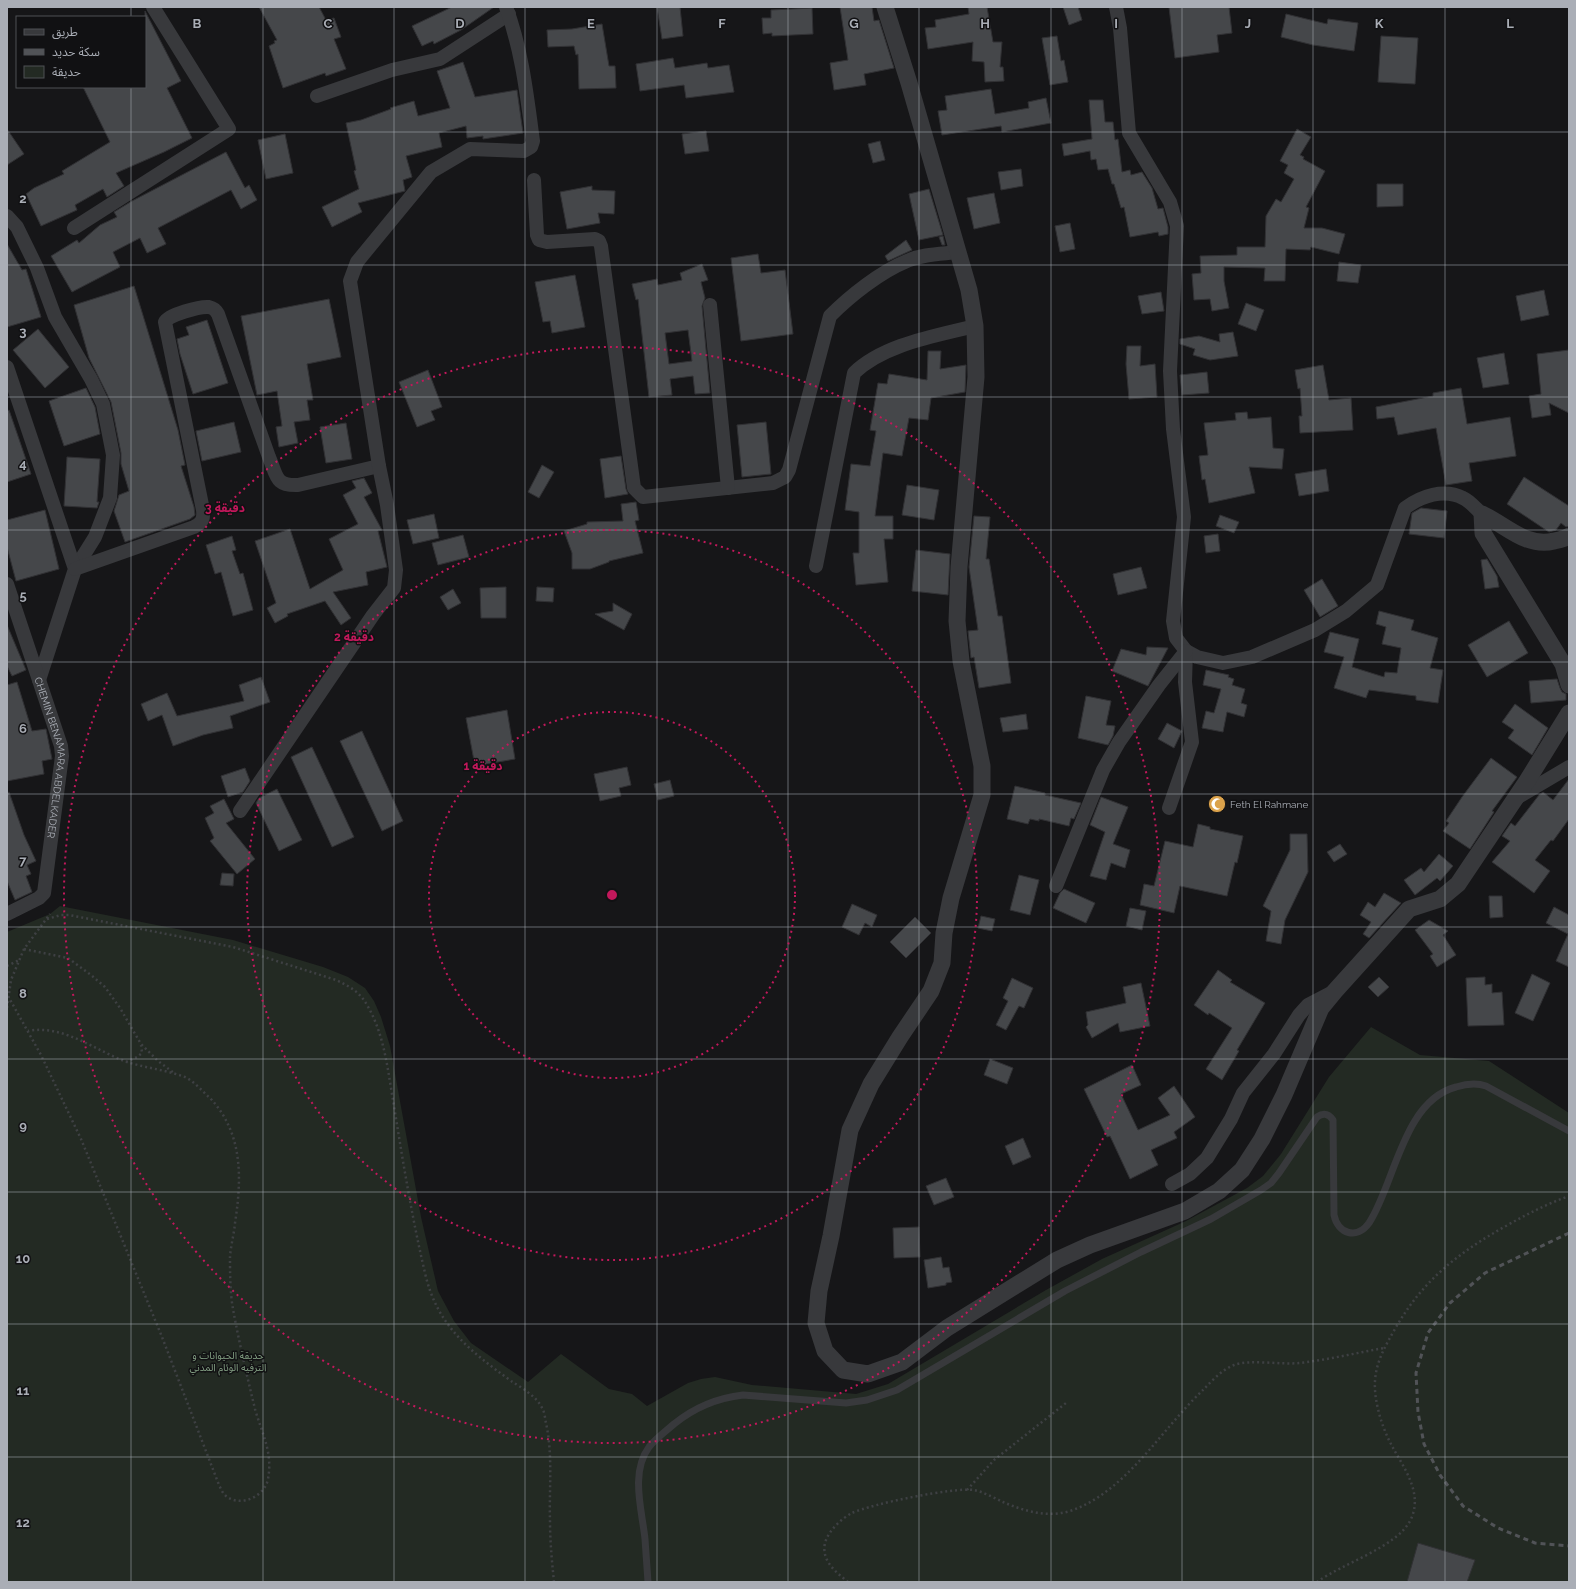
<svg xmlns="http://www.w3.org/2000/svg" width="1576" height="1589" font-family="Raleway,'Noto Sans Arabic',sans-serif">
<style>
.green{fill:#232a23}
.building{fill:#45474a;stroke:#313134;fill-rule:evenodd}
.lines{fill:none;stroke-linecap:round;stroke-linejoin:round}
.path{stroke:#3e4043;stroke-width:2.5;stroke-dasharray:2 3;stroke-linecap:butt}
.service{stroke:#38393c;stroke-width:7}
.minor{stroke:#38393c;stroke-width:14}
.tertiary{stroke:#38393c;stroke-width:17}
.rail{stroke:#515357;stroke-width:3;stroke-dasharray:5 4;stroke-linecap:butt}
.grid{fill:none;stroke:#aaaeb6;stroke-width:1;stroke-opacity:0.55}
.ring{fill:none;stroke:#c2185b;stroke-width:2;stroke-dasharray:2 4}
.labels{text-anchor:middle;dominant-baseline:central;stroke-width:3;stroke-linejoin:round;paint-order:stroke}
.street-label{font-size:10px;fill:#aaaeb6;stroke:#111113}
.poi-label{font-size:10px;fill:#aaaeb6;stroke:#111113;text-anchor:start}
.park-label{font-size:10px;fill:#839f83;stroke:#111113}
.grid-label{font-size:13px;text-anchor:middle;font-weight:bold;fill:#aaaeb6;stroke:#111113;stroke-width:3;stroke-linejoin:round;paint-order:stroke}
.centre{fill:#c2185b;stroke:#111113;stroke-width:2}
.ring-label{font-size:12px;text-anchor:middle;font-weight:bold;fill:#c2185b;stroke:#111113;stroke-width:3;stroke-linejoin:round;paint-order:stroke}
</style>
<rect width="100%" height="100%" fill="#161618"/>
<!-- green -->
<path class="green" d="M60,906L233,940L323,967L348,977L365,988L374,1001L381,1017L390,1046L421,1217L438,1291L454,1321L471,1343L528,1382L561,1354L609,1389L632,1394L647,1406L688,1383L701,1379L715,1377L752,1385L856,1394L888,1384L1046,1290L1102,1259L1186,1221L1247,1188L1263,1176L1281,1154L1329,1077L1371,1027L1420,1055L1489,1061L1569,1113V1582H7V932L50,914Z"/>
<!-- building -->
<path class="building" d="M259,7H319L326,20L334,18L341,37L334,39L346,69L326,76L325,73L283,88L269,46L275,43L274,41L277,40Z
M452,7H494L461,30L434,44L433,41L422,46L412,26Z
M657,7H680L683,36L662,39Z
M840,7H872L874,21L879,20L894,68L864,74L866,85L834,90L830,63L848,60Z
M968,7H987L993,42H1002L1000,67H1003L1004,81L985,82L984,62L972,61L973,42L928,49L925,28L936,27L935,20L969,14Z
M1063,7H1078L1082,20L1069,25Z
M1169,7H1229L1232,33L1217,35L1219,52L1175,58Z
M812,8L813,34L772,36V33L763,34L762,18H771V10Z
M145,11L181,81L167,88L192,138L164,152L116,173L124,186L107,197L103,189L75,205L77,210L41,226L26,194L34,188L64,174L62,171L110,142L83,87H145Z
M1286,14L1327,24L1328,19L1358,23L1354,51L1313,45L1281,37Z
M602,24L609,66H615L616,88L579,89L578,54L576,55L574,46L548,47L547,30L572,29Z
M1057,36L1061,61L1064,60L1068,82L1050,85L1042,38Z
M1381,36L1418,38L1415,84L1378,82Z
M673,58L675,68L707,63L708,68L729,65L734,92L686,98L684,85L640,91L636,64Z
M463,62L475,97L517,90L523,133L483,139V136L467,138L466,126L439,133L442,147L406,156L412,177L403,180L405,191L358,203L362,212L332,227L322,207L359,189L354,171L356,170L346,123L361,120L391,109L390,108L414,101L418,116L450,108L437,71Z
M991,89L995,114L1029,108L1028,102L1046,98L1051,123L1002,132L1001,126L942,135L938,111L947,110L945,96Z
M1089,100H1103L1105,122H1113L1115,140L1118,139L1122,172L1130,170L1131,175L1142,172L1152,188L1158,209L1163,208L1168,227V234L1159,236L1158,232L1130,237L1124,207L1121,208L1114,184H1112L1108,169L1098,170L1096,159L1091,160L1090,151L1064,156L1062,144L1092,139Z
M7,129L24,154L7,165Z
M1297,129L1311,137L1300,155L1304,157L1303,159L1325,171L1306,207L1309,208L1304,228H1322L1345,234L1339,254L1311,247L1310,250L1286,249L1285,281H1264L1265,268L1224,267V281L1229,308L1212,311L1210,299L1194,300L1192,274L1201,273L1200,256L1237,255V247H1265L1266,216L1276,199L1281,202L1294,179L1284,173L1288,165L1280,161Z
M706,131L709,151L685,154L682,134Z
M285,134L293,173L266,179L258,140Z
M880,141L885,160L873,163L868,144Z
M226,152L245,188L249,185L257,200L241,209L231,190L158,228L166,244L147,253L140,238L113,252L120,267L72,292L51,256L77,240L79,243L100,225L117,217L114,212L132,201Z
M1021,169L1023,186L1001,190L998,172Z
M1377,184H1403V206L1377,207Z
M592,186V190L615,191L614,214L598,213L600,223L567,229L560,192Z
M929,189L943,235L919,240L909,194Z
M994,193L1000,223L974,229L967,198Z
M1070,223L1075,249L1060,252L1055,226Z
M943,236L945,245H942L939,237Z
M906,240L912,250L888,261L885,256Z
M7,244L22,270L26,269L41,317L7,327Z
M758,254L761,273L785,270L793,334L741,341L731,258Z
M1339,262L1361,265L1358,283L1337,281Z
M702,264L708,280L701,282L705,298L702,306L710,393L695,394L693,376L670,379L672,395L649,397L638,299L636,300L632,284L657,279L658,285L682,280L680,273ZM688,330L692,361L669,364L665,333Z
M575,275L585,327L552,333L550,321L543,322L535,282Z
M134,286L178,430L185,465L181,466L194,507L195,515L190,519L125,542L114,511L119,495L129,491L121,464V453L111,402L89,358L74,305Z
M1544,290L1549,315L1521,321L1516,296Z
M1161,292L1164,311L1142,314L1138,296Z
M329,299L341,357L307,364L313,400H307L310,420L294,422L298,443L279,447L276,427L282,426L277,391L257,395L241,316Z
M1246,303L1264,310L1256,331L1238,324Z
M207,320L228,383L193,394L180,354L177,339L189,335L186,327Z
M38,329L69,367L45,388L13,350Z
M1233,332L1238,356L1210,360L1193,355L1195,349L1180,344V339L1199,336L1220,342L1219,334Z
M1127,346H1141L1140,366L1155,364L1157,397L1129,399L1126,364Z
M1569,350V413L1549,403L1551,415L1532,418L1529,396L1541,394L1537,354Z
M928,351H941L940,369L966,365L965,392L931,398L928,420L909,418L902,456L883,453L875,516H893V539H884L888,582L856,585L853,553H859V512L845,510L851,464L870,466L876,431L870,430L878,383L887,384L889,374L927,380Z
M1504,353L1509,384L1483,388L1477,358Z
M1323,365L1329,400L1351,398L1353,430L1300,433L1299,416H1302L1300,388L1298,389L1295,370Z
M428,370L442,407L431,411L435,420L417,427L399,382Z
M1207,372L1209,393L1182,395L1180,375Z
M86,388L95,407L100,434L64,446L49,401Z
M1461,388L1467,424L1510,417L1516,456L1469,463L1472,481L1446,485L1436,428L1398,435L1394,417L1377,419L1376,407L1433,396V393Z
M9,410L31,474L7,482V411Z
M1247,412L1248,419L1271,417L1273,448L1284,449L1282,469L1249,467L1255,493L1209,503L1205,479L1202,480L1199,456L1208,455L1204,423L1236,420L1235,413Z
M234,422L241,452L202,461L196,431Z
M766,422L771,474L742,477L737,425Z
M346,423L352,459L326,463L320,427Z
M621,456L626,489L628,494L605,498L600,459Z
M67,457L100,459L97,502H99L97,508L64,506Z
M542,465L554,472L539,498L528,492Z
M1326,469L1329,491L1299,496L1295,474Z
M1524,477L1569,506V526L1566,527L1561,523L1556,530L1549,532L1507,504Z
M364,478L372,493L364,497L382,530L378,531L387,567L366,572L368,585L333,592L351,618L341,625L325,601L287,614L288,616L275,623L267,608L276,603L255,541L290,529L310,589L343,570L329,539L358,524L343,495L356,488L352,481Z
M907,485L939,490L934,520L902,515Z
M636,502L639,520L635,521L643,553L609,561V562L590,569H572V553L564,531L587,524V522L623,521L621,504Z
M1421,508L1447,511L1444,538L1409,534L1412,513Z
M45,510L59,569L16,581L7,547V520Z
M434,514L439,538L413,544L407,520Z
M1220,515L1239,522L1234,533L1216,526Z
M974,516L990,517L986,559H989L998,616H1002L1011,683L979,688L974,657L971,658L968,631L978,630L969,567Z
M1218,534L1220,551L1206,553L1204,536Z
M463,535L469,557L438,565L432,543Z
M232,536L236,550L232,551L240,574L243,573L253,610L233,616L221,572L215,574L206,545Z
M916,550L950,554L948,595L912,591Z
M1487,559L1497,576L1499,587L1485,589L1481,560Z
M1141,567L1147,588L1118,595L1113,574Z
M1322,579L1338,606L1320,617L1304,590Z
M506,587V618H481L480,588Z
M537,587L554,588L553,602L536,601Z
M453,589L461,603L448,610L440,597Z
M613,603L632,614L624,630L595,614L613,611Z
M1379,611L1414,620L1411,630L1438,638L1430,668L1443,670L1438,703L1416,700V696L1369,690L1366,698L1334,688L1344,657L1324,652L1330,632L1359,639L1352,667L1384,677L1385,672L1397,673L1401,648L1382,644L1386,627L1376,624Z
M1509,621L1528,653L1487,677L1468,645Z
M7,625L26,670L12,676L7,666Z
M1147,647L1168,648L1148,686L1112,671L1121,649L1146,655Z
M1206,670L1229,675L1228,677L1234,679L1232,685L1245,689L1241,703L1247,705L1244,717L1227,712L1223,732L1202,728L1206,711L1214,713L1221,689L1203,685Z
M261,677L270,702L230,716L233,728L203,735L173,746L162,715L148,721L141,704L167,693L177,716L244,701L239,685Z
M1557,679L1560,688L1562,692L1566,694V700L1531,703L1529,681Z
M17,682L32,731L46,729L52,759L42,761L44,774L7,781V685Z
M1086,696L1111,701L1106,725L1115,726L1113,736L1108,745L1078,738Z
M1515,704L1548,728L1532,755L1508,738L1514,730L1502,722Z
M507,710L515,759L475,766L466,718Z
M1026,714L1028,729L1003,732L1000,718Z
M1167,723L1182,731L1174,748L1158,739Z
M362,731L403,821L382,831L340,741Z
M312,747L354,837L332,847L291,757Z
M1491,758L1517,777L1492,811L1494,812L1470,849L1443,831L1449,823L1446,821L1462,797Z
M627,767L631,785L619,788L621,796L600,801L594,774Z
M245,768L250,781L243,792L228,797L221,776Z
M1569,779V819L1553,841L1551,840L1535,860L1550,871L1534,893L1492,862L1510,841L1502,836L1511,823L1515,826L1539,795L1543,792L1553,800Z
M670,780L674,796L658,800L654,784Z
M1015,786L1045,793V795L1081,803L1074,819L1071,818L1069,826L1039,819V821L1030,819L1028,824L1007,819Z
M277,789L302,840L279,851L256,803L259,798Z
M9,792L24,835L36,861L27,865L31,874L26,876L32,892L15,900L7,881V793Z
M1101,797L1128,807L1113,844L1130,850L1125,868L1111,863L1106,880L1090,876L1105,832L1090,825Z
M224,799L234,819L226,823L255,859L237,874L210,841L214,838L205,818L214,813L210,806Z
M1198,824L1210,827V829L1243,836L1237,863L1235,862L1227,896L1180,886L1174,913L1140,905L1144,884L1154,886L1165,841L1193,847Z
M1290,834H1307L1308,872L1285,920L1281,944L1266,941L1271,911L1263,906L1290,850Z
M1340,844L1347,854L1334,862L1327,852Z
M1439,854L1453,866L1440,881L1437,878L1415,895L1404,880L1421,868L1424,872Z
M222,873L234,874L233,886L220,885Z
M1019,875L1039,880L1030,915L1010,910Z
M1064,889L1095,903L1086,923L1053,908L1060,893Z
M1384,893L1401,903L1369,938L1363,934L1371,922L1360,915L1368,902L1375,907Z
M1489,896H1502L1503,917L1490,918Z
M852,904L877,915L872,927L865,923L859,935L842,927Z
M1554,907L1569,915V967L1556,961L1568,934L1546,923Z
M1130,908L1146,911L1142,930L1126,926Z
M981,916L995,919L992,931L978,928Z
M915,917L931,933L906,958L890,942Z
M1429,920L1448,931L1443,935L1456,955L1437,967L1430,956L1433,954L1415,930Z
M1218,970L1232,980L1230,982L1265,1003L1237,1050L1239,1051L1222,1080L1206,1069L1232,1028L1209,1013L1208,1015L1194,1005Z
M1532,974L1550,983L1533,1021L1515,1013Z
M1379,977L1389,987L1378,997L1368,987Z
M1485,977V985L1492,984V993L1502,992L1504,1025L1468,1026L1466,978Z
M1012,978L1033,988L1024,1008L1019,1006L1006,1030L996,1025L1008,1001L1003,998Z
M1141,983L1150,1026L1120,1032L1118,1023L1092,1038L1086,1027L1088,1025L1086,1012L1126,1003L1123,987Z
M990,1059L1013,1068L1007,1084L984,1075Z
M1132,1065L1141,1085L1121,1094L1138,1130L1170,1115L1158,1098L1174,1086L1195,1117L1174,1132L1177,1138L1151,1150L1158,1165L1130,1179L1110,1136L1107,1137L1084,1089Z
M1023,1138L1031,1157L1013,1165L1005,1146Z
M946,1178L954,1197L934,1205L926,1186Z
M919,1227L920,1257L894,1258L893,1228Z
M941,1257L943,1268L949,1267L952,1282L946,1283V1285L928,1288L924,1260Z
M1418,1543L1475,1560L1467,1582H1407Z"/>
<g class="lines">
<!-- path -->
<path class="path" d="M47,919L61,915H69L233,947L336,980C349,986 360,992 367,1005C385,1035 388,1073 394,1106C403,1162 412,1218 425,1273C437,1326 469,1350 511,1381C522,1388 538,1397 543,1410C545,1414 545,1419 546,1423C553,1455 549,1489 550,1521C550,1542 552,1562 554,1582
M24,949L68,958L91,975L105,987L120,1008L141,1044L158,1061L174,1073
M7,966L19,960
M8,996L41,1055L81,1139L162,1337L219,1485C221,1489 223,1494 226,1496C241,1508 265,1496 268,1479C273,1452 262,1434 255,1409C247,1376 239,1342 233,1309C230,1293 230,1271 230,1256C231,1245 234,1234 235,1223C242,1178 243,1133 210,1098C202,1091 195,1082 185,1077C166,1070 146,1068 127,1062C96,1051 63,1024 28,1031
M7,1008L11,980L24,949L50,914
M126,1062L137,1057L142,1053L141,1045
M967,1490L994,1460L1066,1403
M848,1582C836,1572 821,1561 825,1543C828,1531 842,1518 852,1513C871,1504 954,1487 974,1490C984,1492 994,1498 1003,1502C1024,1511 1047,1518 1070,1511C1125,1493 1161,1430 1202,1391C1211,1382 1221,1370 1234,1365C1250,1359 1280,1365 1299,1363C1327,1360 1356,1353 1384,1348
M1317,1582C1343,1563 1398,1547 1411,1519C1423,1493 1404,1468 1392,1446C1386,1435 1381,1422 1378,1409C1370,1376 1378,1358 1395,1329C1422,1281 1459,1252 1506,1226C1527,1214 1547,1204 1569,1196"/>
<!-- service -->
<path class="service" d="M648,1582C647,1568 646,1553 645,1539C642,1510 630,1473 649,1447C656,1438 666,1431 674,1424C695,1407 717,1398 743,1395L846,1403L867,1400L897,1390L1065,1291L1141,1252L1211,1219L1261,1190L1271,1183L1279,1173L1317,1117C1323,1113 1328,1113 1333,1120L1334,1215C1338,1234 1357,1240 1369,1223C1395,1183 1403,1101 1456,1087C1466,1084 1477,1083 1486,1086L1569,1131"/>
<!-- minor -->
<g class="minor">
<path d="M1116,7L1120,28L1129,133L1170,202L1177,226L1170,371L1173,429L1184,517L1173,621L1176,638L1186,651L1197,657L1223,663L1252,657L1315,630L1346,611L1377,585L1405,508C1421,496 1444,488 1463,498C1470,501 1476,509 1482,514"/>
<path d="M317,96L392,70L440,59L509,14"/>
<path d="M534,180L537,235L539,240L547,242L595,239L599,241L601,246L634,488L643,497L773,483L785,477L789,470L830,316C850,296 880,272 907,261C922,254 941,254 958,252"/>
<path d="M7,216L17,227L37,268L55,317L91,379L103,404L113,455L110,498L95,537L75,569"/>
<path d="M74,228L229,129L153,7"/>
<path d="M710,305L728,488"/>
<path d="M7,367L75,569L39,680"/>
<path d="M816,566L854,373C884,344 936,336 975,326"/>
<path d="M75,569L194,527C202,523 204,519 203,510L165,322C168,315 200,306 209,307C214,308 216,310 218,314L269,457C277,476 275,486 298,485L379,466"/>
<path id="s1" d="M7,584L61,746L62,756L44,893L39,898L7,914"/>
<path d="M1515,799L1569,767"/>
<path d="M1169,808L1192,742L1185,682L1186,651"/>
<path d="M240,811L373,615L394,588L396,570L387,505L379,466L350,281L357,262L431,172L470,149L524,151L531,147L533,141C527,96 522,50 506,7"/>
<path d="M1056,886L1103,770L1119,742L1159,685L1186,651"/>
<path d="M1172,1184L1190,1174L1207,1158L1231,1119L1243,1093L1274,1054L1299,1015L1308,1005L1333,992"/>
</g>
<!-- tertiary -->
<path class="tertiary" d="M885,7L909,83L958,252L969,290L975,326L976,377L959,567L957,621L961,661L982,766V795L951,898L944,933L942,963L931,991L900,1037L871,1084L850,1130L831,1236L819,1291L816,1323L825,1351L843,1370L868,1374L902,1362L947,1328L1057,1260L1090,1245L1185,1211L1219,1191L1242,1170L1262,1139L1284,1095L1321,1008L1335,991L1409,909L1440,899L1458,884L1527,781L1569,713
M1569,536C1565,539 1559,540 1554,541C1526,548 1506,525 1482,514L1483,533L1563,664L1569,685"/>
<!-- rail -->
<path class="rail" d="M1569,1233L1485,1273L1450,1303L1428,1333L1416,1373L1418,1412L1424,1444L1440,1475L1463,1506L1498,1528L1535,1543L1569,1546"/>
</g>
<!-- grid -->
<path class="grid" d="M131,7V17M263,7V1582M394,7V1582M525,7V1582M657,7V1582M788,7V1582M919,7V1582M1051,7V1582M1182,7V1582M1313,7V1582M1445,7V1582M131,87V1582M7,132H1569M7,265H1569M7,397H1569M7,530H1569M7,662H1569M7,794H1569M7,927H1569M7,1059H1569M7,1192H1569M7,1324H1569M7,1457H1569"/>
<!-- distance rings -->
<g class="ring">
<circle cx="612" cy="895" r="183"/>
<circle cx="612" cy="895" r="365"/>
<circle cx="612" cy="895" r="548"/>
</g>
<!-- icons -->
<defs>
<symbol id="mosque-disc" viewBox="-11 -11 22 22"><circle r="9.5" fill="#dba24b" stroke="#111113"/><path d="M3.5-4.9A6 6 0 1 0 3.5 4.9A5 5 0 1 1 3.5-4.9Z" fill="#fff"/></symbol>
</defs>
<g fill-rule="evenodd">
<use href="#mosque-disc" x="1207" y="794" width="20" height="20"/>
</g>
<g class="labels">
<!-- street labels -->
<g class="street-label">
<text stroke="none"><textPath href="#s1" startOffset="181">CHEMIN BENAMARA ABDELKADER</textPath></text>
</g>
<!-- poi labels -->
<g class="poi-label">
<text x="1230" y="804">Feth El Rahmane</text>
</g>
<!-- park labels -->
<g class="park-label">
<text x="228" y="1355">حديقة الحيوانات و<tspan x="228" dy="12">الترفيه الوئام المدني</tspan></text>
</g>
</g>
<g class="grid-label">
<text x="197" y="28">B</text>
<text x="328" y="28">C</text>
<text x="460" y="28">D</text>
<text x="591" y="28">E</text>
<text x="722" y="28">F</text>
<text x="854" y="28">G</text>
<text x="985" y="28">H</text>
<text x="1116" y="28">I</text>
<text x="1248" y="28">J</text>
<text x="1379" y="28">K</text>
<text x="1510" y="28">L</text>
<text x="23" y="203">2</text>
<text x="23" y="336">3</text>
<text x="23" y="468">4</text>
<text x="23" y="600">5</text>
<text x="23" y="733">6</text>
<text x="23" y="865">7</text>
<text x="23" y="998">8</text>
<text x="23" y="1130">9</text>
<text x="23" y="1263">10</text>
<text x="23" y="1395">11</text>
<text x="23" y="1527">12</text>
</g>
<circle cx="612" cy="895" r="6" class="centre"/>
<g class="ring-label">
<text x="225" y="512">3 دقيقة</text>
<text x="354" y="641">2 دقيقة</text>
<text x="483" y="770">1 دقيقة</text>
</g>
<!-- border -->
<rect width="1576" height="1589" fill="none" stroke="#aaaeb6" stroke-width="16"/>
<!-- legend -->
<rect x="16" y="16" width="130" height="72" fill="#111113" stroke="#4e5054"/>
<rect x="24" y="29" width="20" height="6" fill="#38393c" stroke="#4e5054"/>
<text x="52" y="36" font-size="12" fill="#aaaeb6">طريق</text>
<rect x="24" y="49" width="20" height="6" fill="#515357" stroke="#4e5054"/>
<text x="52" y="56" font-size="12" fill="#aaaeb6">سكة حديد</text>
<rect x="24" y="66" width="20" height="12" fill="#232a23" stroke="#4e5054"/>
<text x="52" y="76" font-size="12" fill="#aaaeb6">حديقة</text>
</svg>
